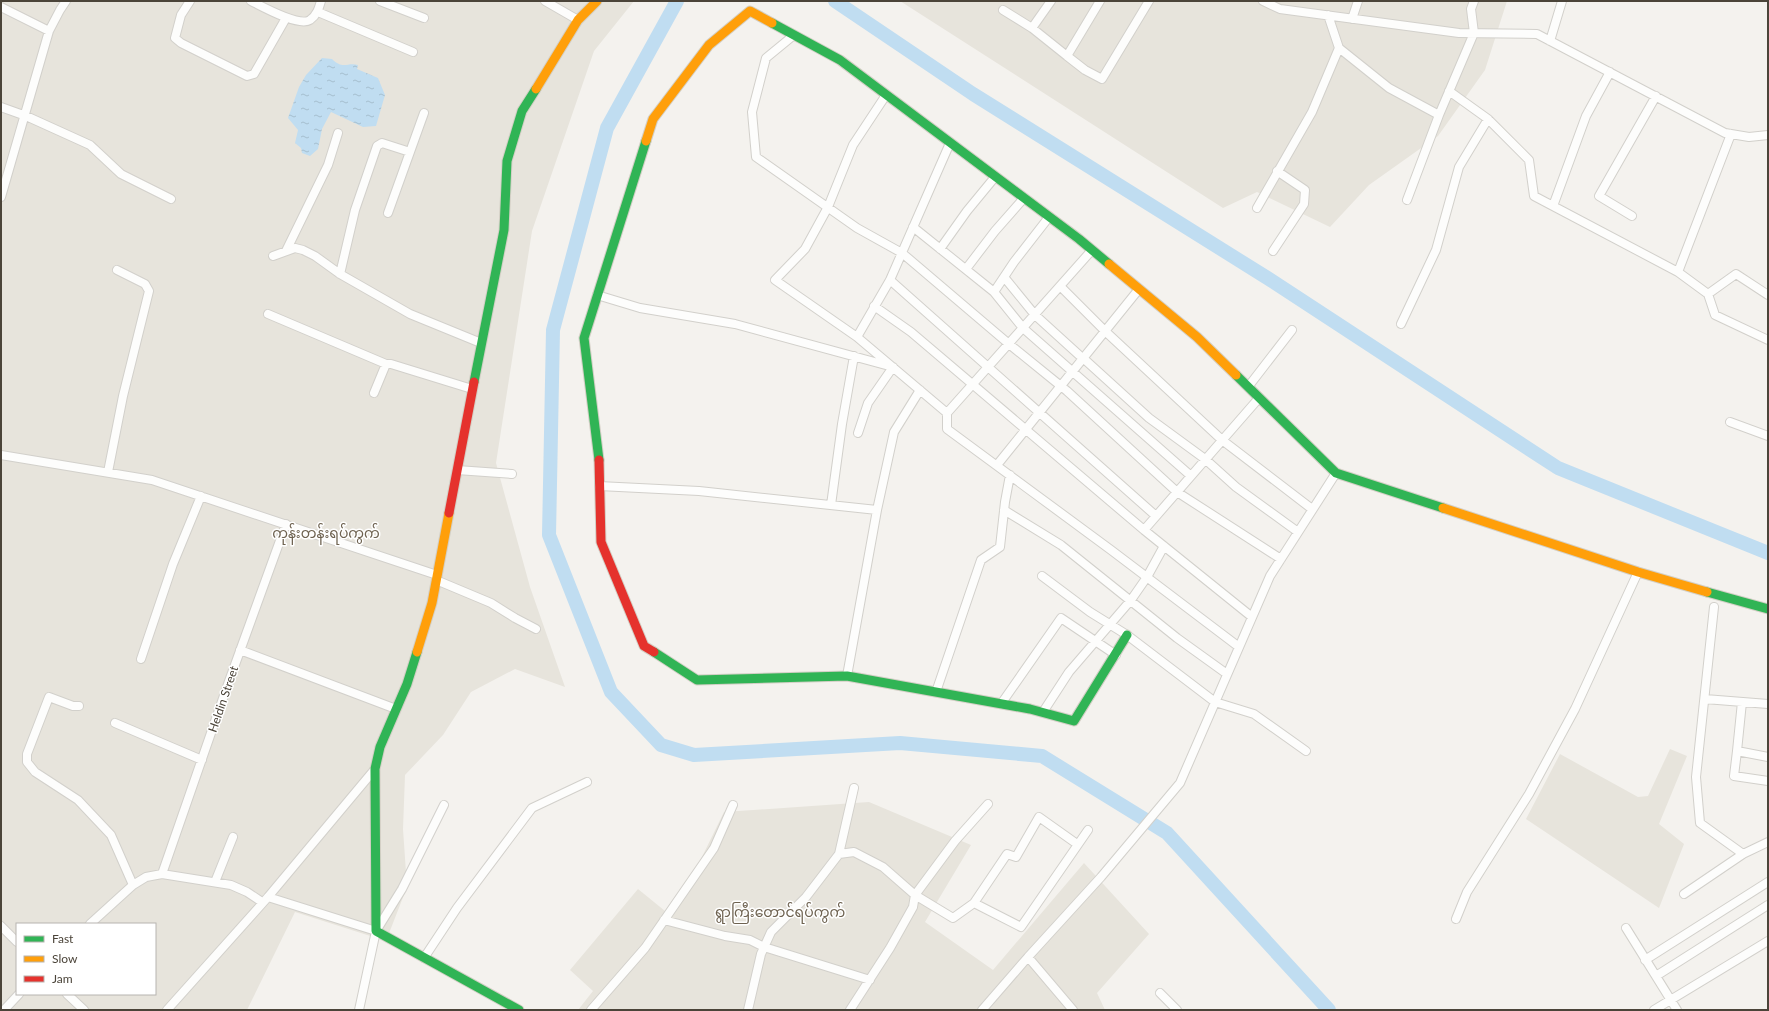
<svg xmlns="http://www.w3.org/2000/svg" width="1769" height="1011" font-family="Lato,'Noto Sans Myanmar',sans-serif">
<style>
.residential{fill:#e7e4dc;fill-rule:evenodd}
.water{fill:url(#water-ripples)}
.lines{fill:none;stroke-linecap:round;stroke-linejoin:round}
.river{stroke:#c0ddf1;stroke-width:14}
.street-casing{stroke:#d2d0cb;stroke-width:10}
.fast-casing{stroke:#d3cfc5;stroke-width:11}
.slow-casing{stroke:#d3cfc5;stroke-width:11}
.jam-casing{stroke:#d3cfc5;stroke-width:11}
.street{stroke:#fdfdfc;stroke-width:8}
.fast{stroke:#30b455;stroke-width:9}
.slow{stroke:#ff9f0a;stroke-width:9}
.jam{stroke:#e5322d;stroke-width:9}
.labels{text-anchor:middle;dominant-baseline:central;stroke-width:3;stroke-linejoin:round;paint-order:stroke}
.street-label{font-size:12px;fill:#4b4439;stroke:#fff}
.quarter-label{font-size:14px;fill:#6e6250;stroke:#fff}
</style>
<defs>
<pattern id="water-ripples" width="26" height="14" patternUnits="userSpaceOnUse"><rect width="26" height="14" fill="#c0ddf1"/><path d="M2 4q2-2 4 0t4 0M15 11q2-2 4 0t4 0" fill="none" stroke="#a6bfcf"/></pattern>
</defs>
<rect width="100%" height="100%" fill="#f4f2ee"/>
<!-- residential -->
<path class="residential" d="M1,1H634L594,51L532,231L496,463L530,587L565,687L515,669L471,692L443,735L405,775L403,829L407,887L386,941L295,912L247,1010H1ZM17,924H155V994H17Z
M900,1H1507L1485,70L1438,136L1369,185L1330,227L1257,192L1223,208Z
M1670,749L1687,756L1659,824L1684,844L1659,908L1526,819L1560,754L1638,797L1648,796Z
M869,802L971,845L925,922L993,970L1084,863L1149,934L1097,993L1105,1010H578L593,991L570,970L638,889L665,911L700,861L724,812Z"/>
<!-- water -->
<path class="water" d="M322,58L332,59C343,70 347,62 358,65L357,69L378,78L385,95L376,126L363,127L331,112L322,129L318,149L310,156L302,153L301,148L295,143L298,130L288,118L299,87L306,75Z"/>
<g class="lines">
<!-- river -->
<path class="river" d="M677,1L607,128L553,330L549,535L611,692L661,745L694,755L900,743L1042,756L1167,833L1329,1010
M835,1L973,94L1269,279L1558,468L1768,553"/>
<defs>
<path id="street" d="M190,1L181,15L175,38L181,43L247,76L254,74L286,18
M251,1C263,7 299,27 310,20C317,15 319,8 321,1
M380,1L424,18
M545,1L578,20
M1100,1L1067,56L1085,70L1102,79L1149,1
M1263,1L1280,9L1459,33L1537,34L1725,133L1749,137L1768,135
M1,7L49,31
M1003,10L1032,28L1051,1
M318,12L413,52
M1352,19L1358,1
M1032,28L1067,56
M794,35L766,58L752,112L756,157L857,228L902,253L1009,344L1067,391L1177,492L1281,559
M1550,41L1562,1
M1339,48L1389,88L1439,115
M1449,91L1488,119L1529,160L1534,196L1678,272L1708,294L1715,315L1768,340
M886,95L853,145L828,207L805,249L775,280L857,337L947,413
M1,107L26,116L90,145L121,174L171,199
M1,197L49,31L60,10L66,1
M1407,200L1439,115L1474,33L1471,9L1474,1
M1553,206L1586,116L1610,72
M1257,208L1312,112L1339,48L1328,15
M388,213L424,113
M1632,216L1599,196L1656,96
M913,227L994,292L1023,328L1191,476
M940,249L967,211L995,177
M1092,250L947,413V429L1111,550L1239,647
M286,251L328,165L338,133
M1273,251L1304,204L1305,190L1277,171
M273,256L295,248L303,250L315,256L340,274L410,314L481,343
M966,269L995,231L1024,198
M1678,272L1731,134
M340,274L355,210L377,146L382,143L410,152
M1004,277L1035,315L1079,355
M890,280L1156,516
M1060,286L1105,331L1222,440L1312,509
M994,292L1014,262L1049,217
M1708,294L1736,274L1768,295
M597,295L640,308L735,324L893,367L868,403L858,433
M874,306L911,332L1144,530L1252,617
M268,314L386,364
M1401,324L1436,250L1459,167L1488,119
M857,337L890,280L950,143
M1083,358L1149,418L1205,459L1236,487L1298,532
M1248,387L1292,330
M374,393L386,364H391L472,389
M1730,422L1768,436
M1,455L152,480L437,575
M997,465L1139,289
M457,470L512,474
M108,472L123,396L149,291L145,284L117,270
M599,486L699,491L877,510L894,432L920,390
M831,505L842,424L854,356
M1004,510L1061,545L1177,638L1227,674
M1144,530L1259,398
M1042,576L1090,612L1127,635L1215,702L1254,714L1306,751
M436,580L491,603L515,618L536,629
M1714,607L1696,777L1700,823L1743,854
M240,650L396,709
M141,659L173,564L201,496
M847,676L877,510
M936,692L981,560L1000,547L1005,502L1010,475
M1705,699L1768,704
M1742,702L1737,751L1768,757
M1001,704L1061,618L1116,655
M79,706H73L49,697L27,754V762L35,772L78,800L111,835L133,885
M1043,712L1069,672L1131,600L1147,577L1164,546
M115,723L202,760
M1737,751L1734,776L1768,781
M839,854L854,852L883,867L915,895L953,918L974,903L1021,927L1088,830
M162,874L228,684L286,524
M215,882L233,837
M1684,894L1743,854L1768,842
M268,897L376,931
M974,903L1007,854L1016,857L1039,817L1077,844
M1456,919L1467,892L1529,794L1575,709L1638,572
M664,920L725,936L750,940L764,947L870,980
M90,924L133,885L146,877L162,874L231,885L247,892L262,902
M1,926L17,942
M1626,928L1677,1010
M1028,957L1073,1010
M424,958L457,908L532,808L587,782
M1645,960L1768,882
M1656,976L1768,905
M1160,993L1177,1010
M67,994L84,1010
M4,1010L19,994
M167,1010L268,897L375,769
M359,1010L376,931L402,889L444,805
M591,1010L645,948L714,848L733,805
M748,1010L761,954L771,932L806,897L839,854L854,788
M850,1010L890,948L913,907L915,895L955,841L988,804
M982,1010L1028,957L1101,877L1180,783L1270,576L1336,473
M1654,1010L1768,941"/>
<path id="fast" d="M772,23L840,60L1079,239L1109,264
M1236,375L1336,473L1443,508
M474,382L504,230L507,161L522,111L536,89
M599,460L584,338L646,141
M1707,592L1768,609
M417,652L407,684L380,747L375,769L376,931L519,1010
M654,652L697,680L847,676L1030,709L1074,721L1127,635"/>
<path id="slow" d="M536,89L578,20L597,1
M646,141L653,119L709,45L750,11L772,23
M1109,264L1197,337L1236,375
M1443,508L1638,572L1707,592
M417,652L432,603L449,513"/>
<path id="jam" d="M599,460L601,542L644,646L654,652
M449,513L474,382"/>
</defs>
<!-- street casing -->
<use href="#street" class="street-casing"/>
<!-- fast casing -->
<use href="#fast" class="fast-casing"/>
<!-- slow casing -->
<use href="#slow" class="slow-casing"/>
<!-- jam casing -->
<use href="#jam" class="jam-casing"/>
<!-- street -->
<use href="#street" class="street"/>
<!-- fast -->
<use href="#fast" class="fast"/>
<!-- slow -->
<use href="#slow" class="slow"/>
<!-- jam -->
<use href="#jam" class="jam"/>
</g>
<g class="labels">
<!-- street labels -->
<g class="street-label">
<text transform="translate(223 699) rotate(-71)">Heldin Street</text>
</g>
<!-- quarter labels -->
<g class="quarter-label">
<text x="326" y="532">ကုန်းတန်းရပ်ကွက်</text>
<text x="780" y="911">ရွာကြီးတောင်ရပ်ကွက်</text>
</g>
</g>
<!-- border -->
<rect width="1769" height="1011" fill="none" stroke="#4b4439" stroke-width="4"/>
<!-- legend -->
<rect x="16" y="923" width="140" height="72" fill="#ffffff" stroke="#b7b4b0"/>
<rect x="24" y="936" width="20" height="6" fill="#30b455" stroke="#b7b4b0"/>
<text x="52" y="943" font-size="12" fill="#4b4439">Fast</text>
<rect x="24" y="956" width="20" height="6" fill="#ff9f0a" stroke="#b7b4b0"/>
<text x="52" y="963" font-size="12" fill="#4b4439">Slow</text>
<rect x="24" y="976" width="20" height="6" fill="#e5322d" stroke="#b7b4b0"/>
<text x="52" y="983" font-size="12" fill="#4b4439">Jam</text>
</svg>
